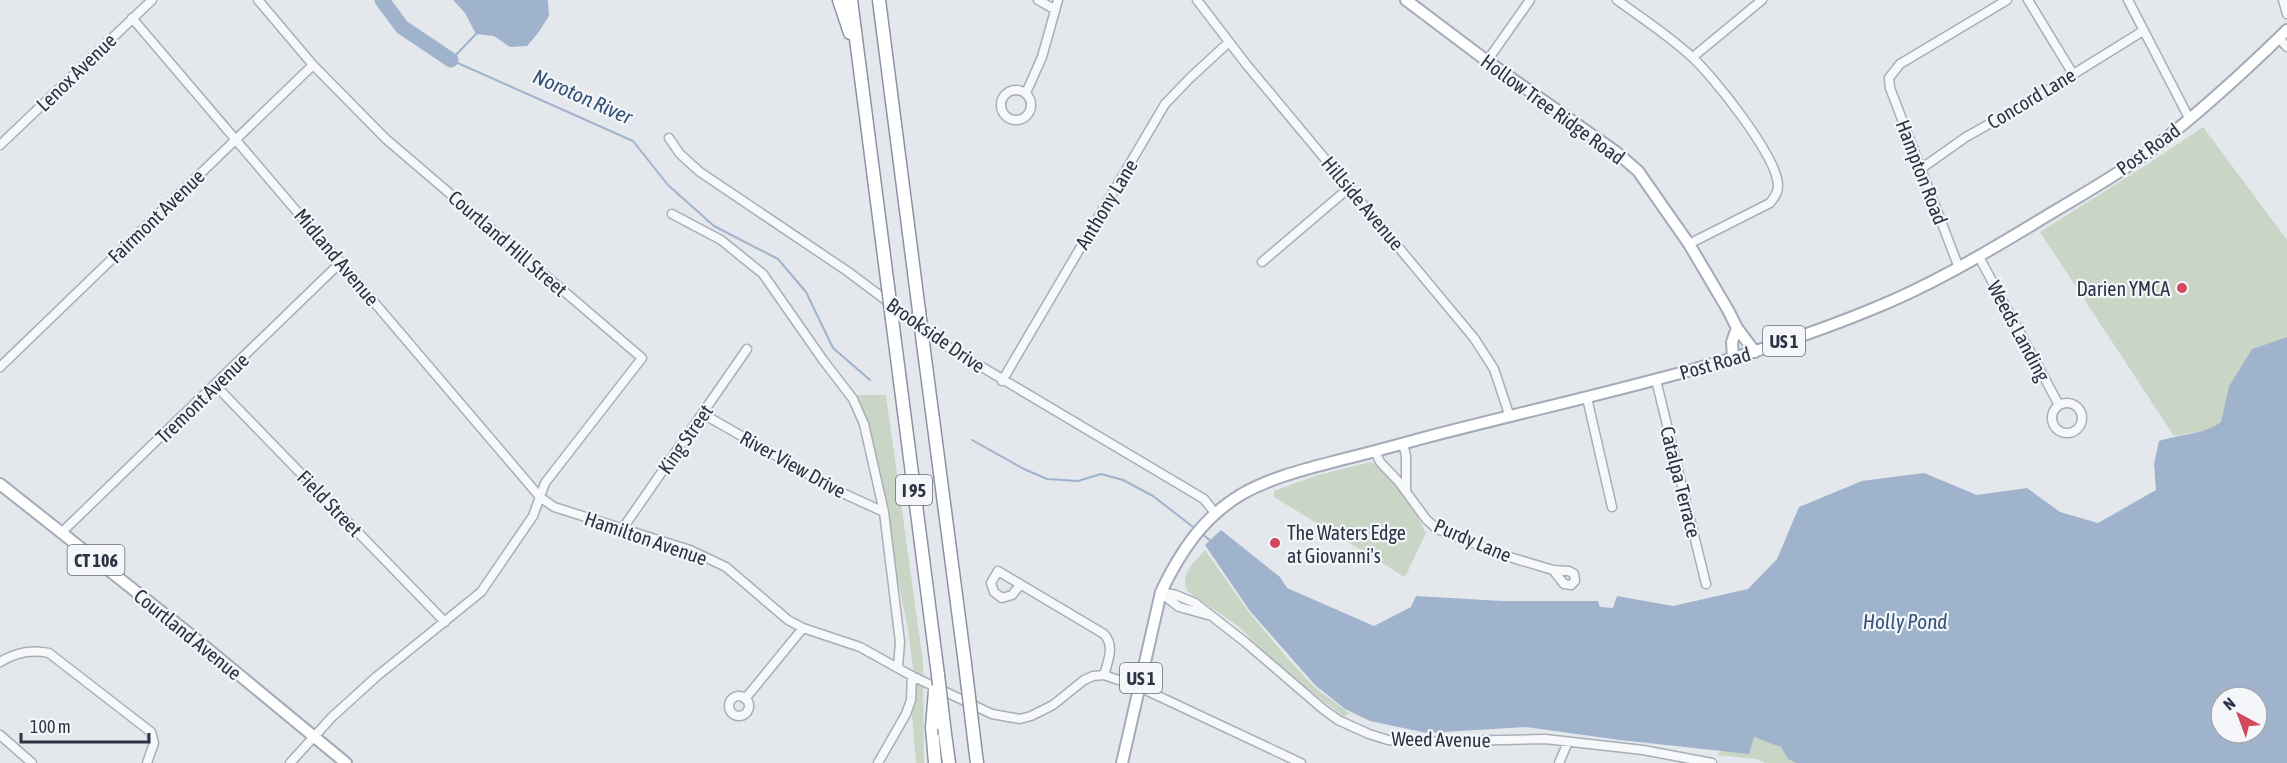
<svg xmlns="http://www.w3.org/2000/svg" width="2287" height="763" font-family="'Asap Condensed',sans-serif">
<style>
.green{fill:#c9d6c5}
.water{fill:#9fb4cc;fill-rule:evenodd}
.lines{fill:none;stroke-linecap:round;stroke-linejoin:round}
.stream{stroke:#9fb4cc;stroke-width:2}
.river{stroke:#9fb4cc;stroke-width:15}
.minor-casing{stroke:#a9aeb7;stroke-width:11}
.major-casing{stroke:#a3abb8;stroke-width:14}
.highway-casing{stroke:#8b94a3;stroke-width:15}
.minor{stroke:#f7f8fa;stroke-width:8}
.major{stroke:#fff;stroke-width:10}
.highway{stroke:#fff;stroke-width:12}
.highway-bridge-casing{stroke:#8b94a3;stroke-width:15;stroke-linecap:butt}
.highway-bridge{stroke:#fff;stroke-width:12}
.poi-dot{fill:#d1495b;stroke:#f4f6f9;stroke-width:2}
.labels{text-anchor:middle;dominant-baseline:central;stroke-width:4.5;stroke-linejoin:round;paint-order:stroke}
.shield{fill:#f4f6f9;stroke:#676e7b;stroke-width:1.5}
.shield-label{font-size:18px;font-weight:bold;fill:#2b3445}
.street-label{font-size:20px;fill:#2b3445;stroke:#f4f6f9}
.poi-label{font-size:20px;fill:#2b3445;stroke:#f4f6f9;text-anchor:end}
.water-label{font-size:21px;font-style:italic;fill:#34527a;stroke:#f4f6f9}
</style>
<rect width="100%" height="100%" fill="#e4e7ec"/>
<!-- green -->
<path class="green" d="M2203,127L2287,240V337L2252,349L2229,386L2222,422L2210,430L2174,436L2040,232L2151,162Z
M857,395H886L923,662L924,763H916L912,715L913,669L908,629L886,521L882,481L863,410Z
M1371,462C1399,474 1412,508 1426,533L1405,577L1274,497V491L1318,475Z
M1205,550L1248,611L1289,660L1314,687L1349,713L1344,717L1279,666L1238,626L1188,592C1178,576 1195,561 1205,550Z
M1753,727L1824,763H1765L1756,759L1717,755L1739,735Z"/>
<!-- water -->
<path class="water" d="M453,0H548L549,16L538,33L527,46L510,47L494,36L476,34L465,13Z
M2287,337V763H1796L1788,759L1781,747L1754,737L1749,754L1620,740L1526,727L1427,733L1370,721L1345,709L1315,685L1250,611L1205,545L1221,530L1280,577L1287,588L1374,626L1411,607L1416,596L1502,601H1598L1600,607L1613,608L1617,596L1673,606L1748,589L1777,559L1799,507L1862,481L1924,473L1977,495L2027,488L2060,512L2098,523L2156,490L2154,464L2159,441C2180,434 2203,435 2221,422L2229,386L2252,349ZM2221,697H2257V733H2221Z"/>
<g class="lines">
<!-- stream -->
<path class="stream" d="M476,34L451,60L633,141L668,185L714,226L778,259L806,292L833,348L870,380
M972,440L1024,469L1047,479L1078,481L1101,474L1123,480L1153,496L1197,530
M1201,533L1211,541"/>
<!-- river -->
<path class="river" d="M382,0L402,27L451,60"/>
<defs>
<path id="minor" d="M258,0L313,65L386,139L642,358L545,483L533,516L481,592L376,677L332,717L290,763
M1038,0L1054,9
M1197,0L1246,64L1474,338L1494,369L1510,417
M1617,0C1642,18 1668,35 1691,56C1713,76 1778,157 1778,186C1778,193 1774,198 1770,203L1689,244
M2028,0L2073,74
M2128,0L2189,118
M2283,0L2287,14
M132,18L540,497L554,507L690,550L726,567L788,620L803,628L860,647L912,676L992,714L1020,719L1031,716L1053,705L1084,680L1093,676L1104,675L1139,687L1301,763
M2279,38L2287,47
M1693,57L1762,0
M1487,61L1530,0
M1001 105a15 15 0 1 1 30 0a15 15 0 1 1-30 0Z
M1026,93L1042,57L1058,0
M669,138L680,154L700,172L847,271L950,348L1204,499L1215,513
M0,145L152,0
M1922,168L1966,137L2030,101L2143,31
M672,214L721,240L763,274L823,360L853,399L864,424L884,512L900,642L898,667
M1979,257L2059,405
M1262,262L1350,187
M1959,268L1890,88L1889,78L1900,64L2007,0
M0,367L313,65
M1656,380L1706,584
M1002,381L1165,104L1190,78L1229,42
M215,385L445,622
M1587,398L1612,507
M2052 418a15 15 0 1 1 30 0a15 15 0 1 1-30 0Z
M703,414L838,491L884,512
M1403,443L1406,456V490
M1375,451L1380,462L1399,482L1426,519L1437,529L1506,556L1553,570L1569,571L1574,574L1575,581L1571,585L1564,584L1553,570
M623,528L747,349
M61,533L341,262
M1020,585L1012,595L1002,598L994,592L991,583L998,571L1104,634C1115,646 1108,661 1104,675
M1161,592L1176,595L1195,603L1245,642L1323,709L1338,720L1369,734L1388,740L1413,742L1545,739L1643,750L1712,763
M1161,593L1179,607L1208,615
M0,662C16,652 31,649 49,653L151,732L154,743L147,763
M729 706a10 10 0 1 1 20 0a10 10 0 1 1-20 0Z
M745,699L803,628
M0,735L32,763
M878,763L906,714L911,700L912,676
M1559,763L1568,742"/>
<path id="major" d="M1406,0L1487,61L1616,152L1638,171L1689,244L1728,310L1737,328L1755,352
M1733,358L1732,342L1737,328
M0,484L192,636L346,763
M1122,763L1161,592C1180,552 1203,517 1242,494C1272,477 1306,469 1340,460C1369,453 1398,445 1427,437C1576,398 1727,369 1870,310C1928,287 1982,255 2035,223C2074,199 2115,177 2151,150C2198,114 2244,72 2287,30"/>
<path id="highway" d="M839,0L850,33
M851,0L888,287
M879,0L919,311
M892,319L938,675
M923,343L965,664
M932,727L935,763
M945,734L949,763
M975,747L977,763"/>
</defs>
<!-- minor casing -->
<use href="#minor" class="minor-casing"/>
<!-- major casing -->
<use href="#major" class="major-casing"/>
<!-- highway casing -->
<use href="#highway" class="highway-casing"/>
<!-- minor -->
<use href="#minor" class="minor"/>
<!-- major -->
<use href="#major" class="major"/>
<!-- highway -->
<use href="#highway" class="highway"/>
<defs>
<path id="highway-bridge" d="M888,287L892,319
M919,311L923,343
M965,664L975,747
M938,675L945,734
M932,727L935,691"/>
</defs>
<!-- highway-bridge casing -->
<use href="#highway-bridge" class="highway-bridge-casing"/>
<!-- highway-bridge -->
<use href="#highway-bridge" class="highway-bridge"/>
</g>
<!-- markers -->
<g class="poi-dot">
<circle cx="2182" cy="288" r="6"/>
<circle cx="1275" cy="543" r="6"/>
</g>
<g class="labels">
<!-- shield labels -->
<g class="shield">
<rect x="1763" y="326" width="42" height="30" rx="4.5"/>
<rect x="896" y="475" width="36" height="30" rx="4.5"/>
<rect x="67.5" y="545" width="57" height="30" rx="4.5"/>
<rect x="1120" y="663" width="42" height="30" rx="4.5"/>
</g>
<g class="shield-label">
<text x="1784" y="341">US 1</text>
<text x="914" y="490">I 95</text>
<text x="96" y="560">CT 106</text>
<text x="1141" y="678">US 1</text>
</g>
<!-- street labels -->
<g class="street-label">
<text transform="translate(76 72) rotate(-44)">Lenox Avenue</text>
<text transform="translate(2031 98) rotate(-31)">Concord Lane</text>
<text transform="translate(1553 109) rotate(36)">Hollow Tree Ridge Road</text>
<text transform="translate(2148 149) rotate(-36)">Post Road</text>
<text transform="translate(1922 172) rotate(69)">Hampton Road</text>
<text transform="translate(1363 203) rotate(50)">Hillside Avenue</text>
<text transform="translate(1106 204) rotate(-59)">Anthony Lane</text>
<text transform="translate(156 216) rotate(-44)">Fairmont Avenue</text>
<text transform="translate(508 243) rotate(41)">Courtland Hill Street</text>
<text transform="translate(337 257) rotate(50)">Midland Avenue</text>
<text transform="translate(2019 331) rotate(62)">Weeds Landing</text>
<text transform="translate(936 335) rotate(35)">Brookside Drive</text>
<text transform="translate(1715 363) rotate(-16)">Post Road</text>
<text transform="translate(202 398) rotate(-44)">Tremont Avenue</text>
<text transform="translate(685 439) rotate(-55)">King Street</text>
<text transform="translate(793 464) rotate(29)">River View Drive</text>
<text transform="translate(1681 482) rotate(76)">Catalpa Terrace</text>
<text transform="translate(330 503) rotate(46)">Field Street</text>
<text transform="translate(646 538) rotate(19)">Hamilton Avenue</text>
<text transform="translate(1473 540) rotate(23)">Purdy Lane</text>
<text transform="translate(188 634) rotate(39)">Courtland Avenue</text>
<text transform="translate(1441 739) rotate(1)">Weed Avenue</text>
</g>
<!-- poi labels -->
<g class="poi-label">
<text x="2170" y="288">Darien YMCA</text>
<text x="1287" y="532" text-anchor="start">The Waters Edge<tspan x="1287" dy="23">at Giovanni's</tspan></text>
</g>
<!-- water labels -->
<g class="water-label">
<text transform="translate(583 96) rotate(24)">Noroton River</text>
<text x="1905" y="621">Holly Pond</text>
</g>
</g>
<!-- north arrow -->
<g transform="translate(2239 715) rotate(319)"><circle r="28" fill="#f4f6f9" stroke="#a4a8b1" stroke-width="1.5"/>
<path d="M0-4.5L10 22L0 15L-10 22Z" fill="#d1495b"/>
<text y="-9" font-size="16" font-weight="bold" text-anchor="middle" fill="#2b3445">N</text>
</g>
<!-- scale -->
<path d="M21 733v9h128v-9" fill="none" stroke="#2b3445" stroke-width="3"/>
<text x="30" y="733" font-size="18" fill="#2b3445" stroke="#f4f6f9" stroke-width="4.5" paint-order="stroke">100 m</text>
</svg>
